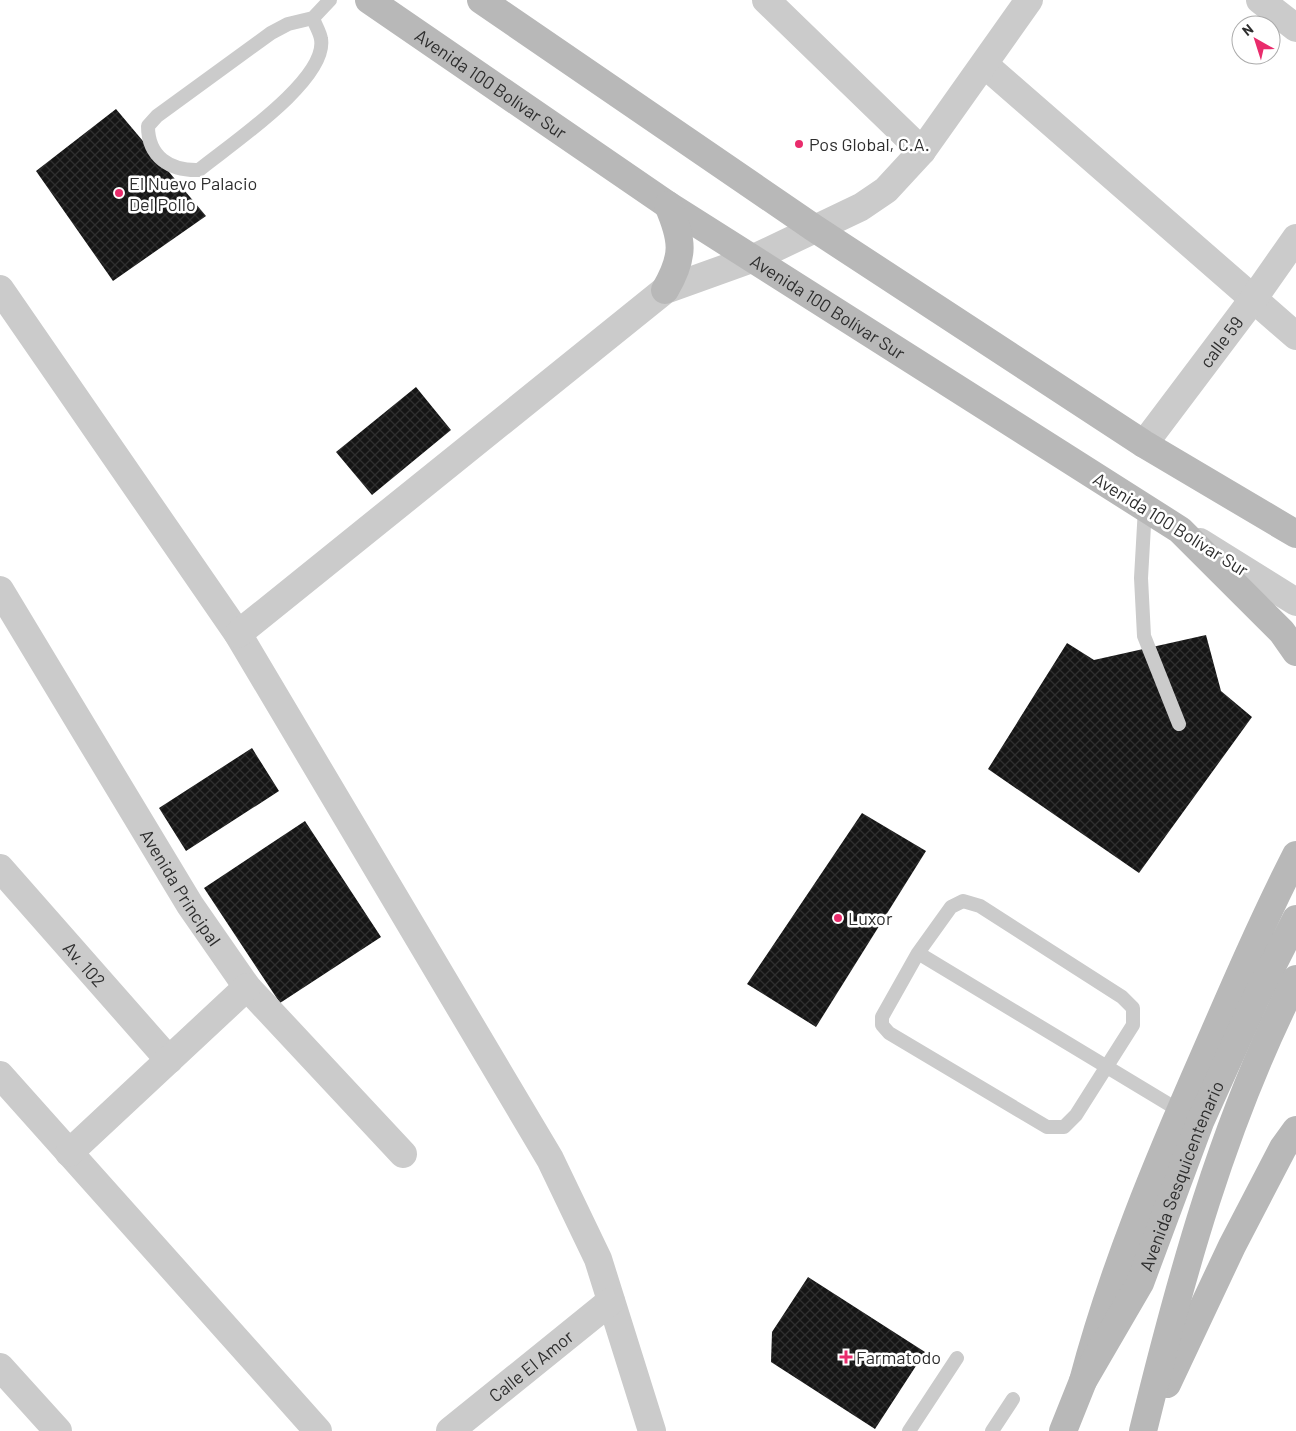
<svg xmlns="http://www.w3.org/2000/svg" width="1296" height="1431" font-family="Barlow,sans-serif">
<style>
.building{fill:url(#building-cross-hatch)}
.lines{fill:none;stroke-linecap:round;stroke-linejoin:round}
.lane{stroke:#cbcbcb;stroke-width:14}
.street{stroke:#cbcbcb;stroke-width:28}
.secondary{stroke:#b8b8b8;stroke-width:28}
.poi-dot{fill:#e92c6c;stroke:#fff;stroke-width:2}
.labels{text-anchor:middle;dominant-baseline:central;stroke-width:5;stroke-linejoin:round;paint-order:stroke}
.street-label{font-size:18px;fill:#2e2e2e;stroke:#fff}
.poi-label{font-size:18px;fill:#2e2e2e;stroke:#fff;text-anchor:start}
</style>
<defs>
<pattern id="building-cross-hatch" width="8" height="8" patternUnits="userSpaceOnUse" patternTransform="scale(1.25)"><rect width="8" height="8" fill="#151515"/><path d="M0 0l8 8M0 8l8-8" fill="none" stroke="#2f2f2f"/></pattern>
</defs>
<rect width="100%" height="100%" fill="#fff"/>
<!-- building -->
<path class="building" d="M116,109L206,216L113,281L36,171Z
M416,387L451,430L372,495L336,452Z
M1206,635L1221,691L1252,717L1139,873L988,769L1067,643L1094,660Z
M252,748L279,791L186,851L159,808Z
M862,813L926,851L816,1027L747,984Z
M305,821L381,937L280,1003L204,888Z
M808,1277L925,1352L875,1429L771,1362L772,1332Z"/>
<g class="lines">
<!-- lane -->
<path class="lane" d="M313,18C315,25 320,32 321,39C328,80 228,146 199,170C170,171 148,157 148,126L157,116L271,33L288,24L313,18L330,0
M1145,508L1141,578L1144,636L1179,724
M918,953L882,1017V1025L889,1033L1047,1127H1064L1076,1115L1133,1025V1008L1122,997L980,906L963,901L951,907L918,953L1180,1111
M909,1431L957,1358
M992,1431L1013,1399"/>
<!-- street -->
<g class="street">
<path d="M766,0L922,151"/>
<path d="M1260,0L1296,28"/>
<path d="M985,65L1296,336"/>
<path d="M0,289L238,634L550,1159L598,1259L652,1431"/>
<path id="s1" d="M1144,444L1254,298L1296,238"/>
<path d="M1200,542L1296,602"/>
<path id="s2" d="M0,590L190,905L247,987L403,1154"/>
<path d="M238,634L665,290L754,258L861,207L886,190L922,151L1029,0"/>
<path id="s3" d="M0,868L169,1060"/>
<path d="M0,1075L318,1431"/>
<path d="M69,1153L247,987"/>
<path d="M0,1367L58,1431"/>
<path id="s4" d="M450,1431L611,1301"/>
</g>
<!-- secondary -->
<g class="secondary">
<path id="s5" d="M369,0L668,205L1180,530L1282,632L1296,652"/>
<path d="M481,0L814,228L1144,444L1296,534"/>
<path d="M665,290C685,256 683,240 668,205"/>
<path d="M1083,1381C1113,1268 1158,1161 1205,1054C1234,987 1263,920 1296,855"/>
<path d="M1167,1384L1232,1246L1283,1148L1296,1130"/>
<path id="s6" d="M1063,1431L1083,1381L1140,1283L1200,1122L1255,1000L1296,919"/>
<path d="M1143,1431C1181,1276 1223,1122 1296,979"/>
</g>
</g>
<!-- markers -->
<g class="poi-dot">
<circle cx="799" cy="144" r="5"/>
<circle cx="119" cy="193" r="5"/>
<circle cx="838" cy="918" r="5"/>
<path d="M843.5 1349.5h5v5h5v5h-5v5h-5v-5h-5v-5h5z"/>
</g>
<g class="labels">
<!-- street labels -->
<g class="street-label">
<text stroke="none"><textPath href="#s5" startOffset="148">Avenida 100 Bolívar Sur</textPath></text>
<text stroke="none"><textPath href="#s5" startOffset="552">Avenida 100 Bolívar Sur</textPath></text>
<text stroke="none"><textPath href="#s1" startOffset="128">calle 59</textPath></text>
<text transform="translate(1171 524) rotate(32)">Avenida 100 Bolívar Sur</text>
<text stroke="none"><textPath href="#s2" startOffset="348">Avenida Principal</textPath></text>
<text stroke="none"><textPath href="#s3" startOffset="128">Av. 102</textPath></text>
<text stroke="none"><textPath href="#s6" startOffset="282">Avenida Sesquicentenario</textPath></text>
<text stroke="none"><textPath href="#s4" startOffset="104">Calle El Amor</textPath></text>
</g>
<!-- poi labels -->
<g class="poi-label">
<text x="809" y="144">Pos Global, C.A.</text>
<text x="129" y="183">El Nuevo Palacio<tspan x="129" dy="21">Del Pollo</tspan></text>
<text x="848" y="918">Luxor</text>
<text x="856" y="1357">Farmatodo</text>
</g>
</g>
<!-- north arrow -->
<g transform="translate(1256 40) rotate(321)"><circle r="24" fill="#ffffff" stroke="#ababab"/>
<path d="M0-4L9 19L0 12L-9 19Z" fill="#e92c6c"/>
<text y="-8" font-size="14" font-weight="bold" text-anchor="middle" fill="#2e2e2e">N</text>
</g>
</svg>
